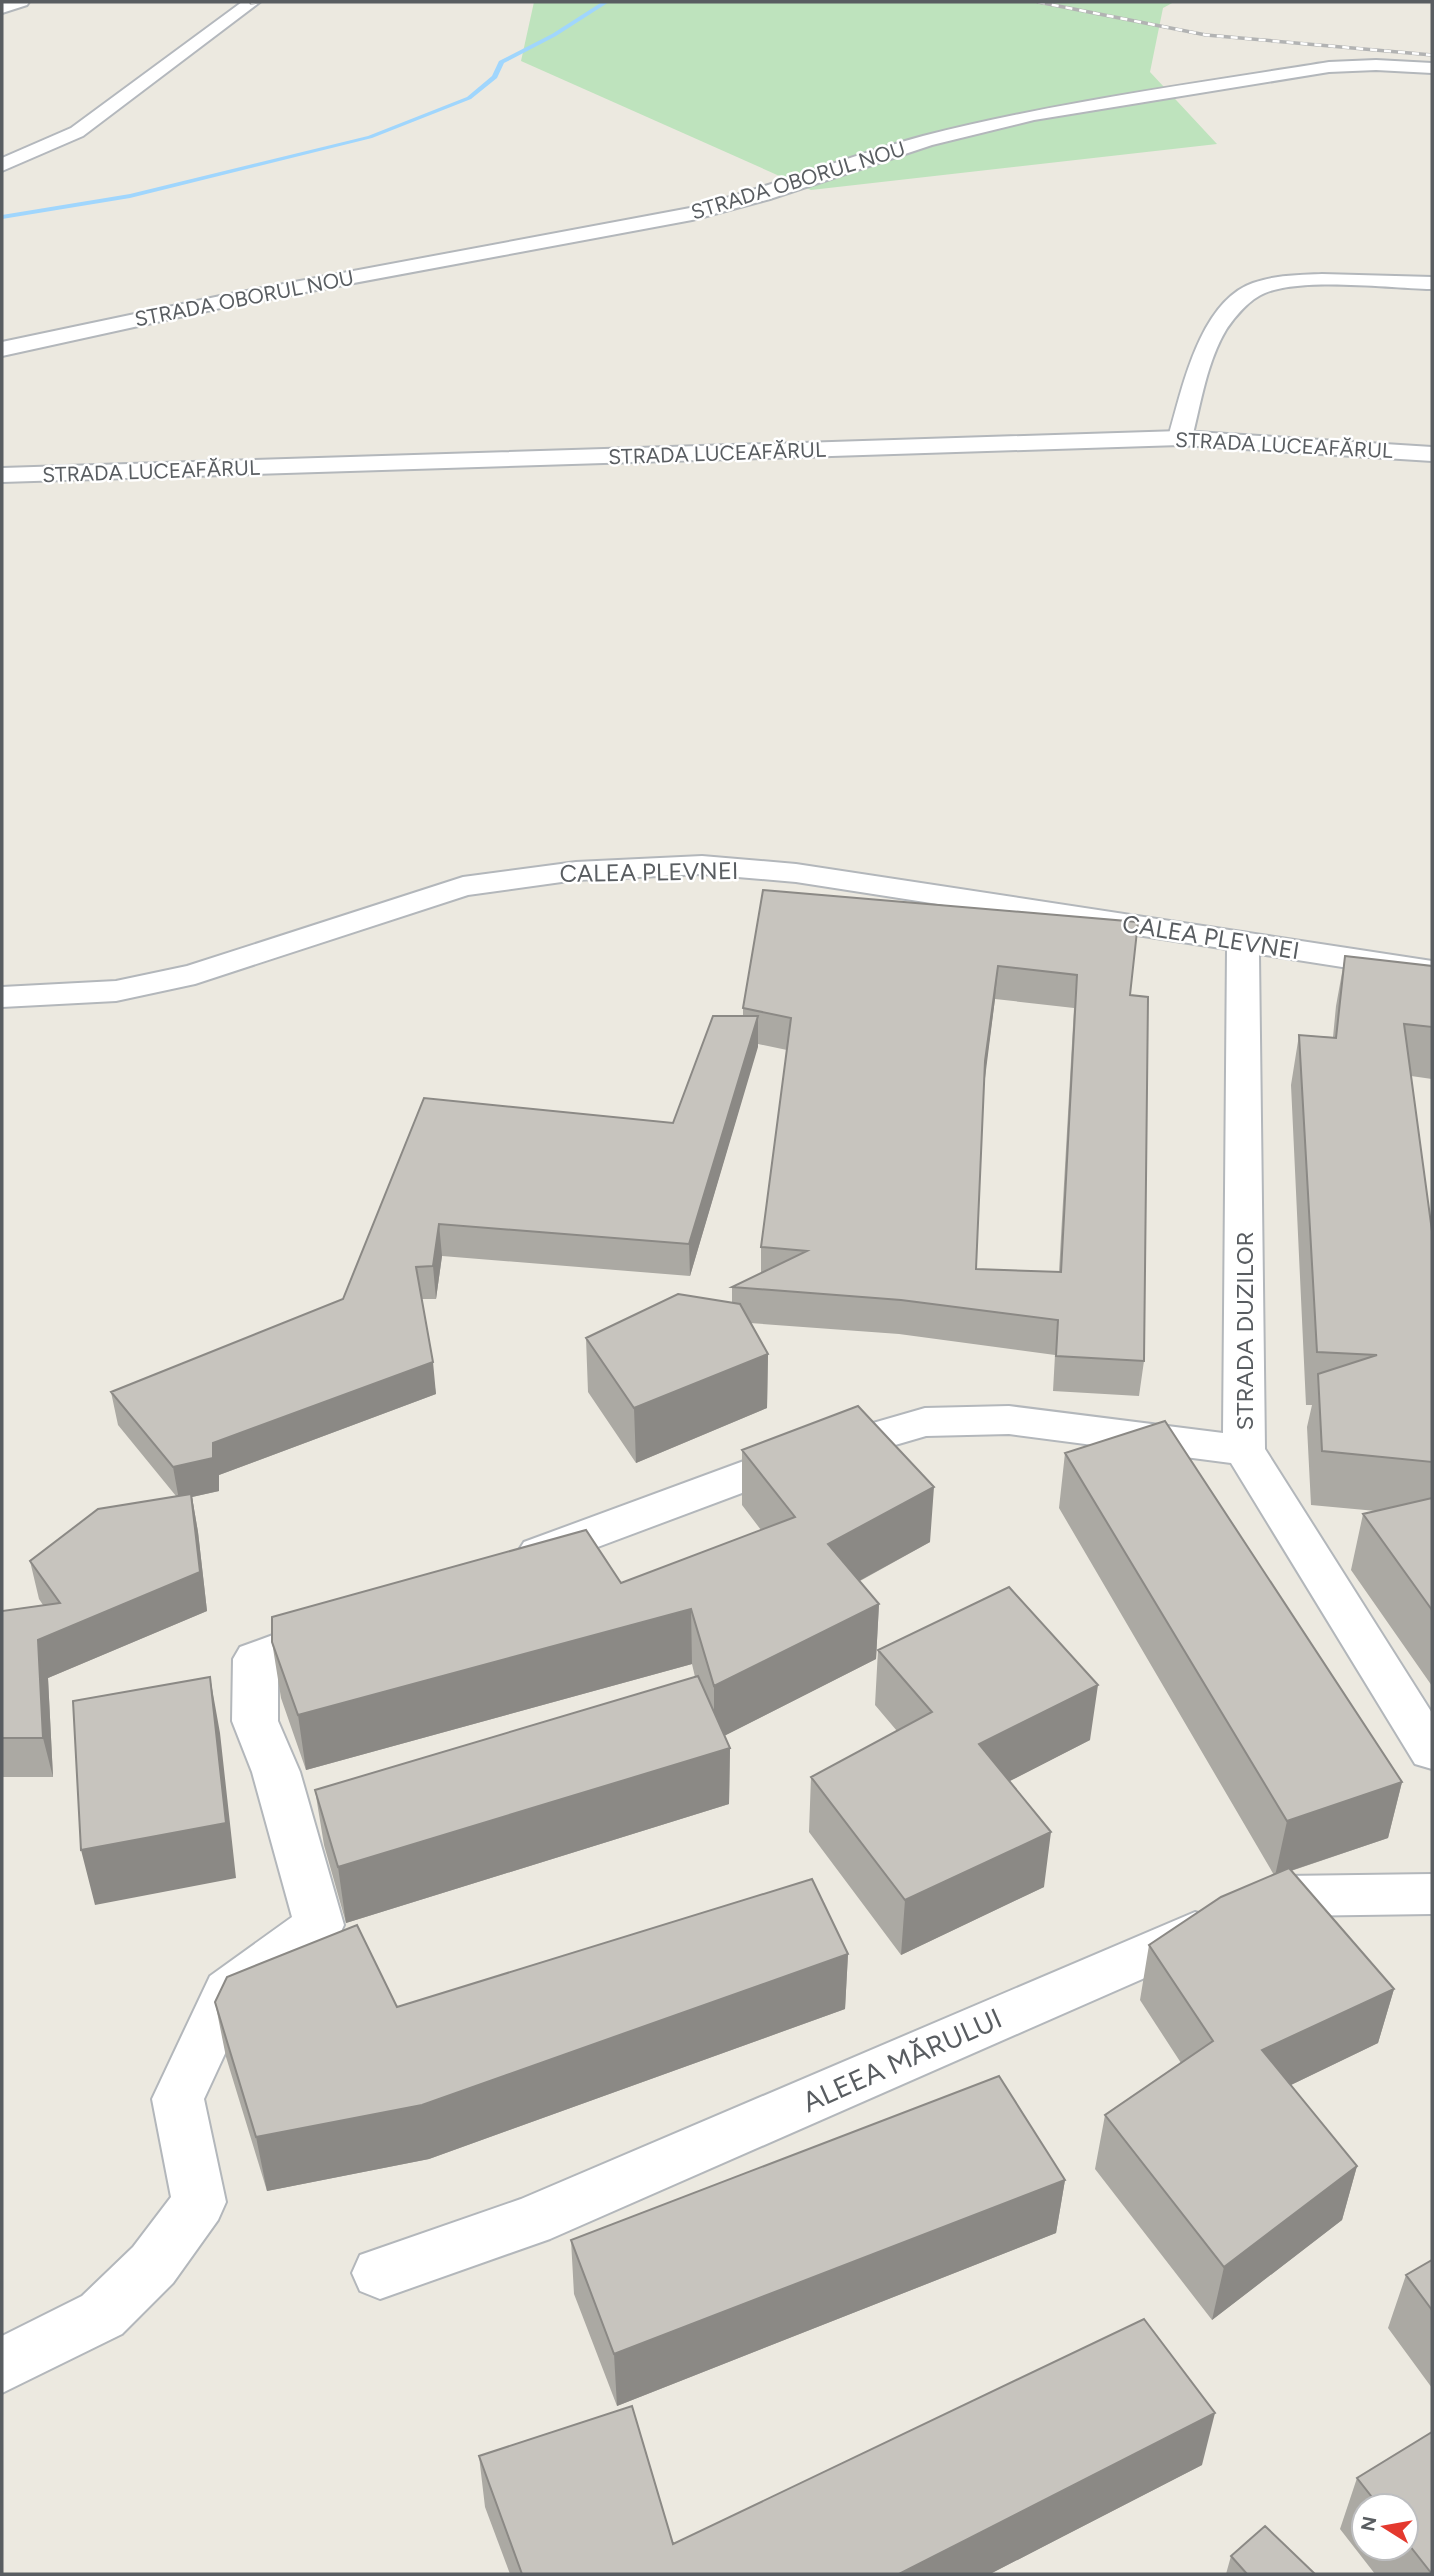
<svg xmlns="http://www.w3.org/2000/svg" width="1434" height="2576" font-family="Figtree,sans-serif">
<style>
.green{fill:#bee3bd}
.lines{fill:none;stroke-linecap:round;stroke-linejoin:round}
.stream{fill:#a0d6fd;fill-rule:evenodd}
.minor-casing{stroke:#b3b7bb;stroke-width:4}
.tertiary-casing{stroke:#b3b7bb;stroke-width:4}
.secondary-casing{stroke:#b4b8bd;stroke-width:4}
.minor{fill:#fff;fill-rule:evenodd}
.tertiary{fill:#fff;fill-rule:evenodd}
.secondary{fill:#fff;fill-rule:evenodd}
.rail-casing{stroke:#b2b3b3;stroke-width:3.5}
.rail{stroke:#fff;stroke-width:2.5;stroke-dasharray:7;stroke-linecap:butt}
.wall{fill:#aba9a3;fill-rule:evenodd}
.shaded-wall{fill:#8b8985}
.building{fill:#c7c4be;stroke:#8b8985;stroke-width:2;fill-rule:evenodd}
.labels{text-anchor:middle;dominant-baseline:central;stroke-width:5;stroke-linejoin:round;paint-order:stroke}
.far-street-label{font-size:21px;fill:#595d61;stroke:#fff}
.street-label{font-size:24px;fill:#595d61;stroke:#fff}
.near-street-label{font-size:28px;fill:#595d61;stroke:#fff}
</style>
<rect width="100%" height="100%" fill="#ece9e0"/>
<!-- green -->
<path class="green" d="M534,2H1174L1163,8L1150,72L1217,144L811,190L521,61Z"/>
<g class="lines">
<!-- stream -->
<path class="stream" d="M602,2H609L556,36L504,63L497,78L471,99L372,138L130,198L2,219V215L130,194L368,136L467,97L492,76L499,61L552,34Z"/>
<defs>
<path id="minor" d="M6,2H29L27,5L2,13V3Z
M1376,60L1432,63V73L1376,70L1329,72L1034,120L932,145L770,199L692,220L225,307L2,356V342L225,295L690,208C769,188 845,157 923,136C1056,102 1193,84 1329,62Z
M1322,274L1432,277V289C1390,288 1302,277 1265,293C1250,299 1235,316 1226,330C1207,362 1201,402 1192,438L1188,443H1172L1168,438C1182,390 1199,302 1253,283C1275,275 1299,275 1322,274Z
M702,856L796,864L1432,961V981L1259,954L1265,1449L1432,1713V1769L1415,1764L1231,1463L1009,1434L926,1436L782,1478L539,1569L524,1564L517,1553L524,1542L752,1458L925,1408L1009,1406L1223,1433L1227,949L796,882L702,874L576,880L468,895L195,984L116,1001L2,1007V987L116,981L187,966L463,877L576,862Z
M322,1617L338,1622L344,1634L338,1646L278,1668V1721L300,1772L344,1925L337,1940L247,2006L204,2099L226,2202L218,2220L173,2283L122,2334L2,2393V2336L82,2296L133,2247L171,2197L152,2099L210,1976L292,1917L252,1772L232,1721L233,1659L240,1647Z
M1432,1874V1914L1289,1916L1264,1925L1247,1919L1239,1905L1247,1891L1284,1876Z
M1195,1912L1213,1918L1220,1933L1213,1948L550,2239L380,2299L360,2291L352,2273L360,2255L521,2199Z"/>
<path id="tertiary" d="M1180,431L1432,447V461L1180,445L2,482V468Z"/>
<path id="secondary" d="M242,2H260L83,136L2,171V158L71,128Z"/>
</defs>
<!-- minor casing -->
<use href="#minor" class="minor-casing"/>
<!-- tertiary casing -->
<use href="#tertiary" class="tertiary-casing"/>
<!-- secondary casing -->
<use href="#secondary" class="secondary-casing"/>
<!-- minor -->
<use href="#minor" class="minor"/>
<!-- tertiary -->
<use href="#tertiary" class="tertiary"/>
<!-- secondary -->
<use href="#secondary" class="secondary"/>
<defs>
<path id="rail" d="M1038,2L1206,35L1432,55
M251,3L257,2"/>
</defs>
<!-- rail casing -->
<use href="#rail" class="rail-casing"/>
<!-- rail -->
<use href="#rail" class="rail"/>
</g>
<!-- wall -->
<path class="wall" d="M1138,922L1130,995L1144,1361L1139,1396L1053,1391L1055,1355L899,1334L750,1323L768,1354L767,1408L636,1463L588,1392L586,1338L732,1303V1287L761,1273V1247L787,1050L758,1044L690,1276L442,1256L436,1299H421L436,1394L219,1475V1491L192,1497L198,1532L207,1611L48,1678L53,1777H2V1611L43,1605L39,1599L30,1561L176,1496L118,1425L111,1392L343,1299L424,1098L673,1123L743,1016V1008ZM995,999L1074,1008L1059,1272L976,1269L984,1080Z
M1345,956L1432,966V1079L1411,1076L1432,1231V1686L1351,1570L1363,1514L1376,1511L1311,1505L1307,1427L1312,1405H1306L1291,1085L1299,1035L1333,1037L1336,1006Z
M742,1450L930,1542L860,1581L879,1604L876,1659L724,1736L730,1748L729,1804L346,1923L324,1845L315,1790L695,1677L692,1664L306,1770L281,1698L272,1642L621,1583L761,1530L742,1505Z
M1065,1453L1402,1782L1388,1838L1291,1871L1394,1989L1378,2043L1291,2085L1357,2166L1342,2220L1212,2320L1095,2169L1105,2115L1181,2063L1140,2000L1149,1945L1274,1875L1059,1508Z
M878,1650L1090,1740L1009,1781L1044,1887L901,1955L809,1832L811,1777L897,1731L875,1705Z
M848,1954L845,2009L429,2159L267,2191L226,2057L215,2002L397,2007Z
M1065,2180L1056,2233L617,2406L574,2294L571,2240Z
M1432,2260V2388L1388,2328L1406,2275Z
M1432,2432V2574H1375L1340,2529L1357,2478ZM1364,2506H1406V2548H1364Z
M479,2456L673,2544L1202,2465L990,2574H510L485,2507Z
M1231,2556L1315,2574H1226Z"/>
<!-- shaded-wall -->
<path class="shaded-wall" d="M998,966L995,999L983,1094L985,1061Z
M758,1016V1047L690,1276L689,1244Z
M439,1224L442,1256L436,1299L433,1266Z
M768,1354L767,1408L636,1463L634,1408Z
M433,1362L436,1394L219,1475V1491L192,1497L198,1532L207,1611L48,1678L53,1777L43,1738L38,1640L179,1500L173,1467L213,1443Z
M934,1487L930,1542L826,1599L828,1544Z
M879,1604L876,1659L714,1741V1686Z
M691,1609L692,1664L306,1770L298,1715Z
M210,1677L220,1733L236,1878L95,1905L81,1850Z
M1098,1685L1090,1740L973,1800L979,1744Z
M730,1748L729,1804L346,1923L338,1867Z
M1402,1782L1388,1838L1275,1876L1287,1821Z
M1051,1832L1044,1887L901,1955L905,1900Z
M848,1954L845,2009L429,2159L267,2191L256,2137Z
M1394,1989L1378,2043L1249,2105L1262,2050Z
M1357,2166L1342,2220L1212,2320L1224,2267Z
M1065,2180L1056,2233L617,2406L614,2354Z
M1215,2413L1202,2465L990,2574H899Z"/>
<!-- building -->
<path class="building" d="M763,890L1138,922L1130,995L1148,997L1144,1361L1056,1356L1058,1320L901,1300L732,1287L807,1251L761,1247L791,1018L743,1008ZM998,966L1077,975L1061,1272L976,1269L985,1061Z
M1345,956L1432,966V1027L1404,1024L1432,1231V1462L1322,1451L1318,1374L1377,1355L1317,1352L1299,1035L1336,1038Z
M713,1016H758L689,1244L439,1224L433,1266L416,1267L433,1362L213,1443V1458L173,1467L111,1392L343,1299L424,1098L673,1123Z
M678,1294L740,1304L768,1354L634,1408L586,1338Z
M858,1406L934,1487L828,1544L879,1604L714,1686L691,1609L298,1715L272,1642V1617L586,1530L621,1583L795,1517L742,1450Z
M1165,1421L1402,1782L1287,1821L1065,1453Z
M191,1494L200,1572L38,1640L43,1738H2V1611L60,1603L30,1561L98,1509Z
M1432,1498V1610L1363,1514Z
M1009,1587L1098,1685L979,1744L1051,1832L905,1900L811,1777L932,1712L878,1650Z
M698,1676L730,1748L338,1867L315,1790Z
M210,1677L226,1823L81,1850L73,1701Z
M1289,1868L1394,1989L1262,2050L1357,2166L1224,2267L1105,2115L1213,2041L1149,1945L1221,1897Z
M812,1879L848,1954L422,2105L256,2137L215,2002L227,1977L357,1925L397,2007Z
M999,2076L1065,2180L614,2354L571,2240Z
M1432,2260V2310L1406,2275Z
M1144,2319L1215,2413L899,2574H522L479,2456L632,2406L673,2544Z
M1432,2432V2574L1406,2541V2506H1379L1357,2478Z
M1265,2526L1315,2574H1247L1231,2556Z"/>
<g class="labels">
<!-- far-street labels -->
<g class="far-street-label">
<text transform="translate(798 180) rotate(-17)">STRADA OBORUL NOU</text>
<text transform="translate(244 298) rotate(-11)">STRADA OBORUL NOU</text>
<text transform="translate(1284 445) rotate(3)">STRADA LUCEAFĂRUL</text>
<text transform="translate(717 453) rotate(-2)">STRADA LUCEAFĂRUL</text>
<text transform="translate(151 471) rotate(-2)">STRADA LUCEAFĂRUL</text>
</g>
<!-- street labels -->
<g class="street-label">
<text transform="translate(649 872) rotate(-1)">CALEA PLEVNEI</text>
<text transform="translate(1211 937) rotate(9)">CALEA PLEVNEI</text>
<text transform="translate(1244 1331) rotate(-90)">STRADA DUZILOR</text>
</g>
<!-- near-street labels -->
<g class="near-street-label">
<text transform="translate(902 2060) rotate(-24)">ALEEA MĂRULUI</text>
</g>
</g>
<!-- border -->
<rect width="1434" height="2576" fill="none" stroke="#595d61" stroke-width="7"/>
<!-- north arrow -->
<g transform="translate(1385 2527) rotate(281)"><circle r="33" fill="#ffffff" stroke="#bdbec0" stroke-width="2"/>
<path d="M0-5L12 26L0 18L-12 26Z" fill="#e4392e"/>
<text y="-10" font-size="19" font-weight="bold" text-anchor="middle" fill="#595d61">N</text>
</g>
</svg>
